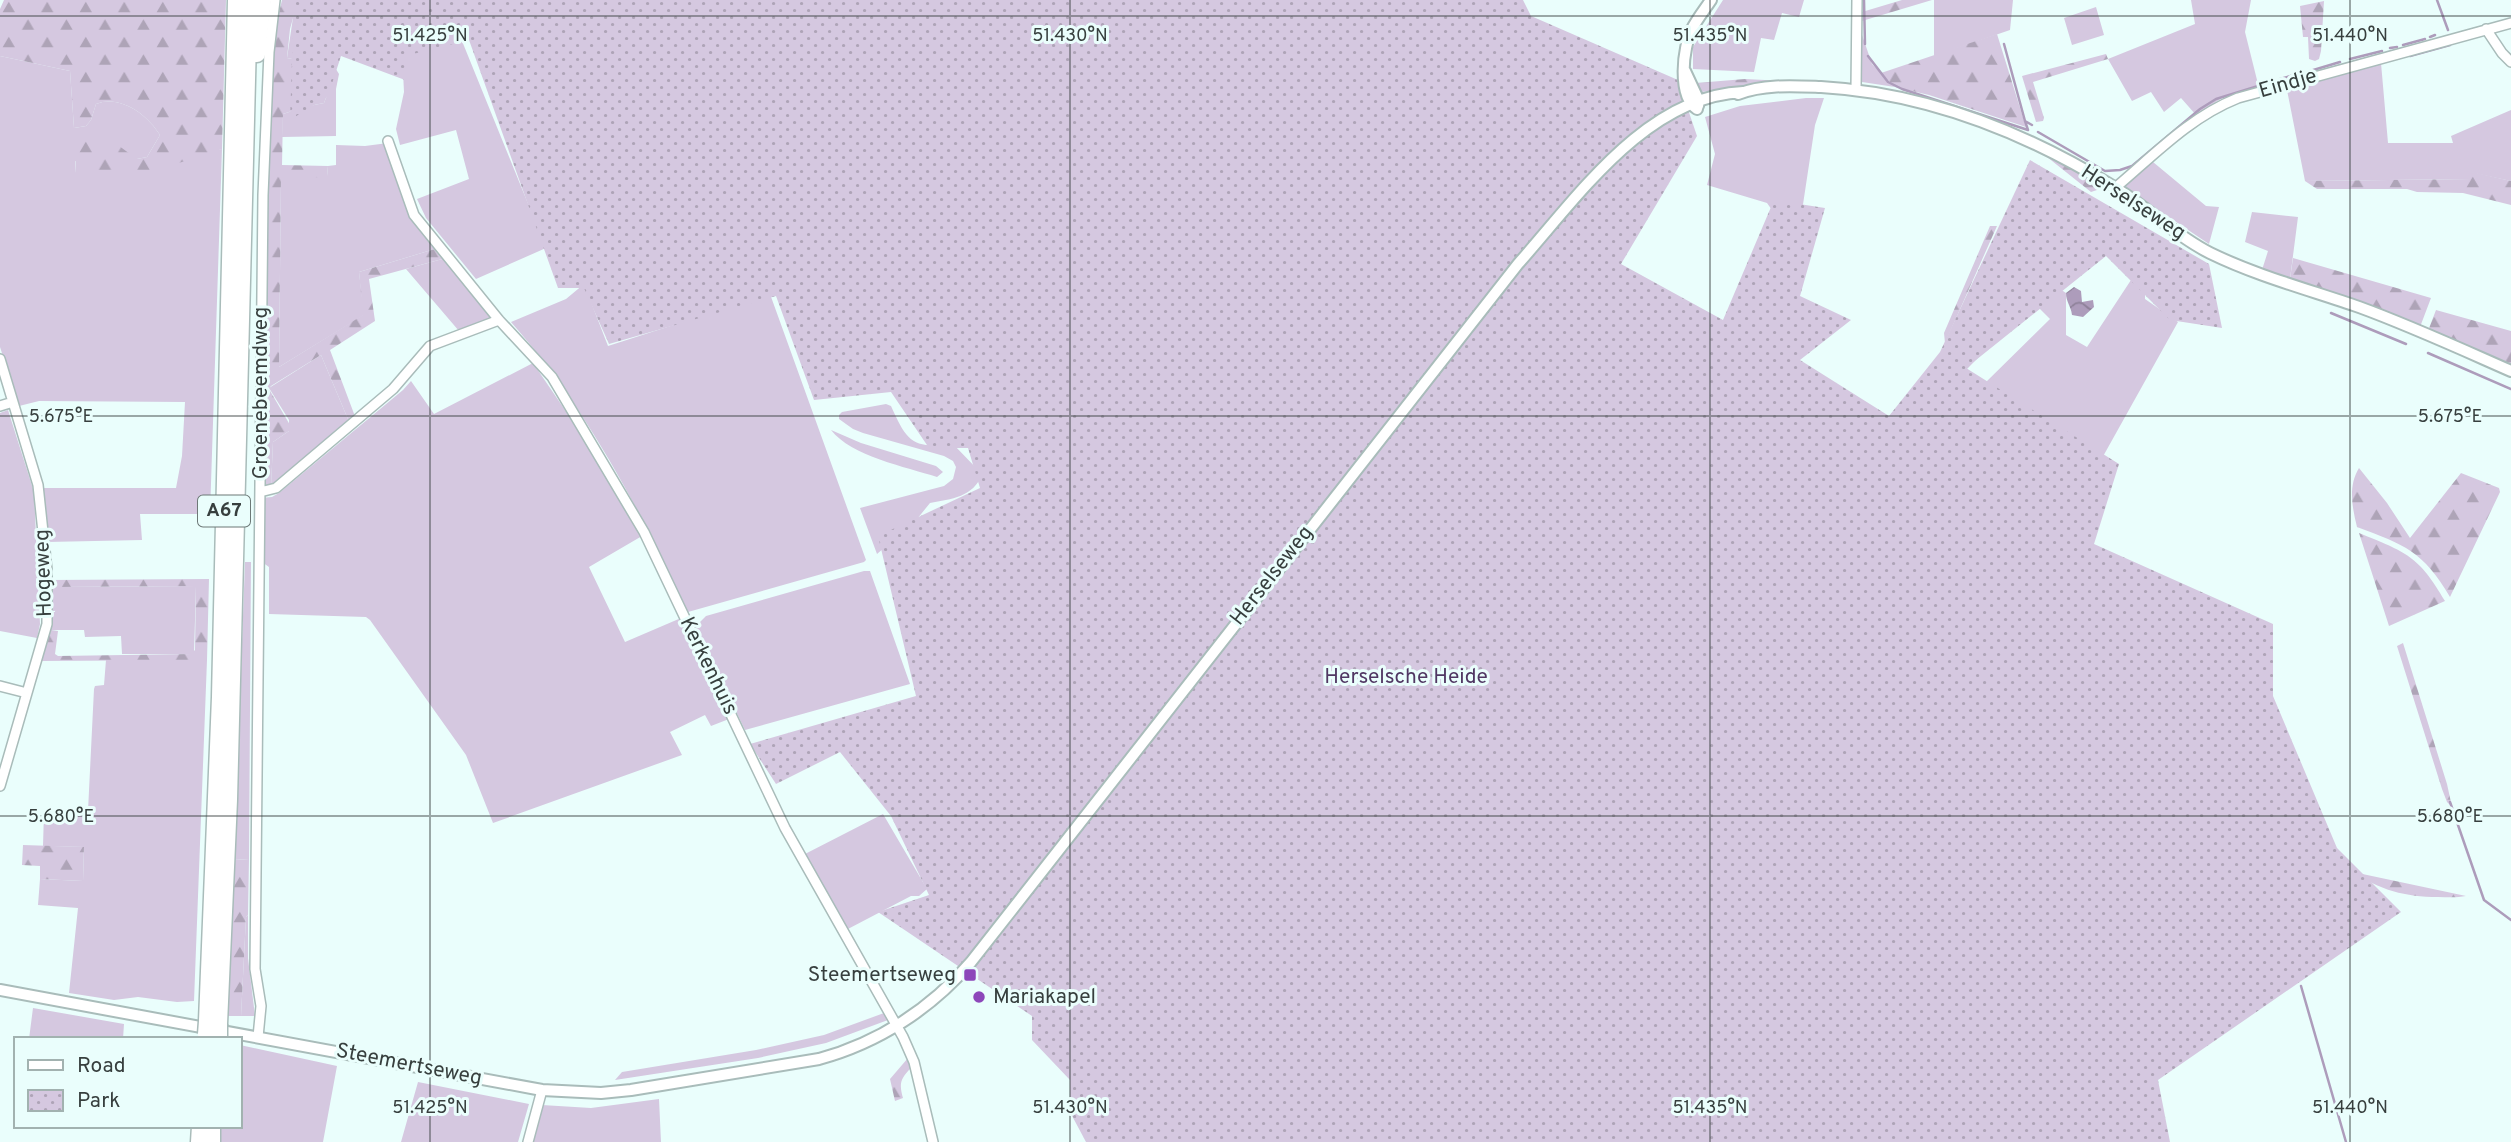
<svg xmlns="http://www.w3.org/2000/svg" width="2511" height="1142" font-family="Overpass,sans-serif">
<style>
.grass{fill:#d5c8e0;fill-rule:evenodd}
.forest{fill:url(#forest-firs)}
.park{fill:url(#park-dots)}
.water{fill:url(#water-waves)}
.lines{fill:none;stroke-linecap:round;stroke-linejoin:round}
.stream{stroke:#ad9cbb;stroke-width:2.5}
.minor-casing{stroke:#a9bcba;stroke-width:12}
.tertiary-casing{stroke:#a9bcba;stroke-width:14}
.motorway-casing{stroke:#a9bcba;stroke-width:19}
.minor{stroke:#fff;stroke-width:9}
.tertiary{stroke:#fff;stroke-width:10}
.motorway{stroke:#fff;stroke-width:16}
.motorway-bridge-casing{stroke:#a9bcba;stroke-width:19;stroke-linecap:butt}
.motorway-bridge{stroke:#fff;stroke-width:16}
.ticks{fill:none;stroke:#373f3e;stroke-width:2;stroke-opacity:0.45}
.poi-dot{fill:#8d47ba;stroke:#eafefc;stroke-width:2.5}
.labels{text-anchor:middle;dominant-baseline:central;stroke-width:6;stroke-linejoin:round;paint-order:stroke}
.shield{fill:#eafefc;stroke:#6d7877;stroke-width:2}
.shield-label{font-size:19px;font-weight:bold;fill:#373f3e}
.street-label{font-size:21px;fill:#373f3e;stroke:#eafefc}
.park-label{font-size:21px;fill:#503763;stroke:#eafefc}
.poi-label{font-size:21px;fill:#373f3e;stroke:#eafefc;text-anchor:end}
.ticks-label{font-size:18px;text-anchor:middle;fill:#373f3e;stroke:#eafefc;stroke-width:6;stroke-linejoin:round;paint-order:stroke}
</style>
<defs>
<pattern id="forest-firs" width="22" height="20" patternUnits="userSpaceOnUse" patternTransform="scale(1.75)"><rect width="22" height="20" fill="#d5c8e0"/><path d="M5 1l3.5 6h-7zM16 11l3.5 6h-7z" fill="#aea4b7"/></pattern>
<pattern id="park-dots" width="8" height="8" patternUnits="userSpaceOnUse" patternTransform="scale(1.75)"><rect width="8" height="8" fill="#d5c8e0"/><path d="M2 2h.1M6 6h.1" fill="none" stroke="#aea4b7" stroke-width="1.8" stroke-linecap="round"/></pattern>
<pattern id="water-waves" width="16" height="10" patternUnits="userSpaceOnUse" patternTransform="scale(1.75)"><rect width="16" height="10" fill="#ad9cbb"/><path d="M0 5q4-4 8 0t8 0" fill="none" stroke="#8e8199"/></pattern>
</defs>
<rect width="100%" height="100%" fill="#eafefc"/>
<!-- grass -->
<path class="grass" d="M1723,0H1804L1799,17L1782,13L1774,40L1761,38L1754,72L1693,69V47Z
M1934,0H2013L2010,30L1934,56Z
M2191,0H2251L2245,32L2259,88L2222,98L2196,115L2181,98L2164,112L2151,92L2132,101L2108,59L2195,24Z
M295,4L339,74L336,89V136L282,137L283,114L304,107L324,103L330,87L302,61L287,58Z
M2096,7L2104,35L2072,45L2064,18Z
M1861,32L1872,64L1895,87L1862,82L1859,69Z
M462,41L546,248L476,279L426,218L417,199L469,179L456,130L400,145L396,129L404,92L402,52Z
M0,56L70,71L74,128L86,126L91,120L96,104C120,94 148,115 160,135L147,157L137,159L75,161L76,173L222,149L210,514H140L142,540L47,542L43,488H176L182,456L185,402L39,401L19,406L0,347Z
M2381,63L2388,143H2453L2451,136L2511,110V181L2469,172L2472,179L2305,181L2287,90Z
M1806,98H1824L1815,125L1802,211L1774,213L1767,203L1707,185L1715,154L1705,117L1740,106Z
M388,143L407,201L438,248L359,272L364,315L279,367L281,177L327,176L328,166L336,165V145L365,146Z
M2153,162L2206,206L2219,207L2209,244L2124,187Z
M2252,212L2298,217L2290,279L2262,270L2268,251L2245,242Z
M446,258L496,318L459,331L406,269Z
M2042,277L2066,293V335L2087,347L2131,280L2145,292V299L2178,322L2101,460L1937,380ZM2033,302L2050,319L1984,384L1967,369Z
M584,284L608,346L770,294L866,560L864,562L688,612C640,510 586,407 511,322L566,299Z
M321,355L350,424L271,487L273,442L289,431V420L269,388Z
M533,363L593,451L642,536L589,567L625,642L681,618L729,719L711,726L705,715L670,732L682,755L493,823L466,755L370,620L366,617L269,614V567L262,562L261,498L272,497L279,493L403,390L411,381L434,414Z
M886,404L891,406C907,442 913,449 953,444L982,474C974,497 951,499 930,503L917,519L877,554L860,508L944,486L953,479L956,467L953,461L944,456L863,433L853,429L839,419V415L842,412Z
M8,410L34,492L40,624L37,638L0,631V413Z
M831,430L861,443L936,466L943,472L937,477C906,467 851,456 831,430Z
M245,562H251L249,859L234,860Z
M864,571H870L910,684L745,730L695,627L706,616Z
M196,586L194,654H122L121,636L85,637L84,630H51L50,612H55L57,587Z
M106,660H207L194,1001L177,1002L138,997L114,1000L69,993L78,908L38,905L40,879L83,881L84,847L43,846L44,812L88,811L94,689L95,686L104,685Z
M883,814L927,889L919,896H911L846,930L805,854Z
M248,915V958L255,1016H241L246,917Z
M33,1008L124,1024L123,1039H29Z
M884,1013L888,1020L826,1043L758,1058L615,1080L622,1072L756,1050L824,1035Z
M240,1045L337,1066L323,1142H218L219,1126H240Z
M418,1082L529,1104L518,1142H401Z
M659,1099L661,1142H531L542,1105L591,1108Z"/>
<!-- forest -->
<path class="forest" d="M4,0H226L222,149L145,174L76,173L74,133C104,131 114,143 137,159L147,157L160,135C148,115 120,94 96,104L91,120L86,126L74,128L70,71L0,56V9Z
M282,0H298L290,29L287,58L302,61L330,87L324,103L304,107L283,114L282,165L328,166L327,177L281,178L279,367L363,315L359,272L438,248L446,258L369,279L375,321L330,350L356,419L350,424L321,355L271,386L269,389L290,425L289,431L273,442L271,487L261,489L268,178L273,37Z
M1902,0H1932L1862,21V12Z
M2324,1L2321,51L2319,59L2315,61L2309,59L2308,37H2303L2300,6Z
M1997,34L2026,127L1929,95L1895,87L1881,73Z
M2106,54L2108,59L2033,82L2044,118L2043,121L2036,122L2022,76Z
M1745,79L1802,82L1755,85L1702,92L1696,83Z
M2037,149L2103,188L2091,192Z
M2468,171L2511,181V205L2463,193L2417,192L2407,189H2317L2305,181L2471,179Z
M1990,226H1997L1945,343L1944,333Z
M2293,258L2431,298L2420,327L2290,279Z
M2436,310L2511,331V367L2428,331Z
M2359,468L2387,503L2410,538L2461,473L2499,488L2500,492L2450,597C2423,551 2405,545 2357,527C2352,507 2348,486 2359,468Z
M2359,533C2406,552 2419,556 2445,601L2389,626Z
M209,579L207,660L41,661L51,630L58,631L55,654L58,656L191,654L195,650L196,586L57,587L58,610L50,612L48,580Z
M2403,643L2447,784L2452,807L2447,802L2442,789L2397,646Z
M23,845L84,847L83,881L40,879V866L22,865Z
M249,859L248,915L246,917L241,1016H226L234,860Z
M2353,872L2466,896C2456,898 2447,897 2438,897C2405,897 2380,890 2353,872Z
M908,1058L911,1068C900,1079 899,1084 903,1098L895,1101L890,1079Z"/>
<!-- park -->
<path class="park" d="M294,0H1523L1531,16L1678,80L1697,136L1621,264L1723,320L1774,200L1825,208L1800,296L1851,320L1800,360L1889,416L1940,352L2030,160L2209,264L2222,328L2170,320L2106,256L1966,368L2119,464L2094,544L2273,624V696L2337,848L2401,912L2158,1080L2170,1142H1086L1070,1112V1080L1032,1040V1016L878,912L929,895L891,816L840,752L776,784L750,744L916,696L878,536L980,488L968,448H929L891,392L814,400L776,296L609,344L584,288H558L469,40L405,56V80L341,56L328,96L290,120Z"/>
<!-- water -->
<path class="water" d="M2074,287L2081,291L2082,302L2093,300L2094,307L2083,317L2072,315C2071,306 2066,302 2066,293Z"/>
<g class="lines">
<!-- stream -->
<path class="stream" d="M1864,0L1865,44
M2437,0L2448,30
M2430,37L2435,35
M2004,44L2025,121
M2403,45L2425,39
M2390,48L2397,47
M1868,56L1888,82L1902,89L2028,130L2025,121L2032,125
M2410,56L2450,45
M2350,59L2382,51
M2310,71L2340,62
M2280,79L2301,73
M2038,132L2105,171L2120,170L2132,166L2200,109L2216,99L2271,82
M2331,313L2406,344
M2428,353L2511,389
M2450,802L2484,900L2511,920
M2301,986L2346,1142"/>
<defs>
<path id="minor" d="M2486,29L2502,53L2511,62
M1856,89L1857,0
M388,141L414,215L499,320L552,377L644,532L785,828L903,1037L914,1062L933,1142
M2115,188C2154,155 2190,117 2238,98L2511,23
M0,359L38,485L47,570V624L0,786
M0,406L13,402
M260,492L276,488L393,389L430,346L499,320
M0,686L27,693
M258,1037L261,1006L255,969L263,195L269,52L275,0
M528,1142L542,1090"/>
<path id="tertiary" d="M1685,71L1699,101L1698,106
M1738,94C1764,84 1794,86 1821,87C1926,93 2025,132 2114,187C2147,207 2176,236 2210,253C2257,276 2310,290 2359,307C2411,326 2461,349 2511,371
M1697,109C1677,96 1683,47 1692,29C1697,19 1705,9 1711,0
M0,990L542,1090L601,1093L631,1090L819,1059C878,1043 931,1009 971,962L1518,264C1577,198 1646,96 1743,92"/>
<path id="motorway" d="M257,54L263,0
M207,1021L220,697L236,0
M219,1024L229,800L249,0
M199,1142L200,1126
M212,1142V1126"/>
</defs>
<!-- minor casing -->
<use href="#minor" class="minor-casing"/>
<!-- tertiary casing -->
<use href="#tertiary" class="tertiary-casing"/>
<!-- motorway casing -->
<use href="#motorway" class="motorway-casing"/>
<!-- minor -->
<use href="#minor" class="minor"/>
<!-- tertiary -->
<use href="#tertiary" class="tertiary"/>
<!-- motorway -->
<use href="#motorway" class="motorway"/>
<defs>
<path id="motorway-bridge" d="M206,1034L207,1021
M219,1036V1024"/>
</defs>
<!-- motorway-bridge casing -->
<use href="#motorway-bridge" class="motorway-bridge-casing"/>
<!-- motorway-bridge -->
<use href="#motorway-bridge" class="motorway-bridge"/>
</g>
<!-- ticks -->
<path class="ticks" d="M430,0V1142M1070,0V1142M1710,0V1142M2350,0V1142M0,16H2511M0,416H2511M0,816H2511"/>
<!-- markers -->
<g class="poi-dot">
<rect x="963" y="968" width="14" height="14" rx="3.5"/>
<circle cx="979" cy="997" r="7"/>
</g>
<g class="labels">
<!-- shield labels -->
<rect class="shield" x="198" y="495.5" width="52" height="31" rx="5"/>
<g class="shield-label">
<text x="224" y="511">A67</text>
</g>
<!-- street labels -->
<g class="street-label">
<text transform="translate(2288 84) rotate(-16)">Eindje</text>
<text transform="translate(2133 203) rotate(33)">Herselseweg</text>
<text transform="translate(261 393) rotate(-90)">Groenebeemdweg</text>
<text transform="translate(44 573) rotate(-92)">Hogeweg</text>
<text transform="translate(1272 576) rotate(-52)">Herselseweg</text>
<text transform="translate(708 666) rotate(64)">Kerkenhuis</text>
<text transform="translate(409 1065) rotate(11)">Steemertseweg</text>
</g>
<!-- park labels -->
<g class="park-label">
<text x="1406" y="677">Herselsche Heide</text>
</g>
<!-- poi labels -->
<g class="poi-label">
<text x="956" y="975">Steemertseweg</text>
<text x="993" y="997" text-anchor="start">Mariakapel</text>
</g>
</g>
<g class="ticks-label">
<text x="430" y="41">51.425°N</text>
<text x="1070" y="41">51.430°N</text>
<text x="1710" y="41">51.435°N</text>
<text x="2350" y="41">51.440°N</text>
<text x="2450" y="422">5.675°E</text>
<text x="61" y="422">5.675°E</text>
<text x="2450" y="822">5.680°E</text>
<text x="61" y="822">5.680°E</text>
<text x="430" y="1113">51.425°N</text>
<text x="1070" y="1113">51.430°N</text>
<text x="1710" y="1113">51.435°N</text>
<text x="2350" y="1113">51.440°N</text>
</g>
<!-- legend -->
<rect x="14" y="1037" width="228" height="91" fill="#eafefc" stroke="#a2b2b0" stroke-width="2"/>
<rect x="28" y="1060" width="35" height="10" fill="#ffffff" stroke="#a2b2b0" stroke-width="2"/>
<text x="77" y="1072" font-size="21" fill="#373f3e">Road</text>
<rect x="28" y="1090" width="35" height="21" fill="url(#park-dots)" stroke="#a2b2b0" stroke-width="2"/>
<text x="77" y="1107" font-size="21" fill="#373f3e">Park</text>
</svg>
